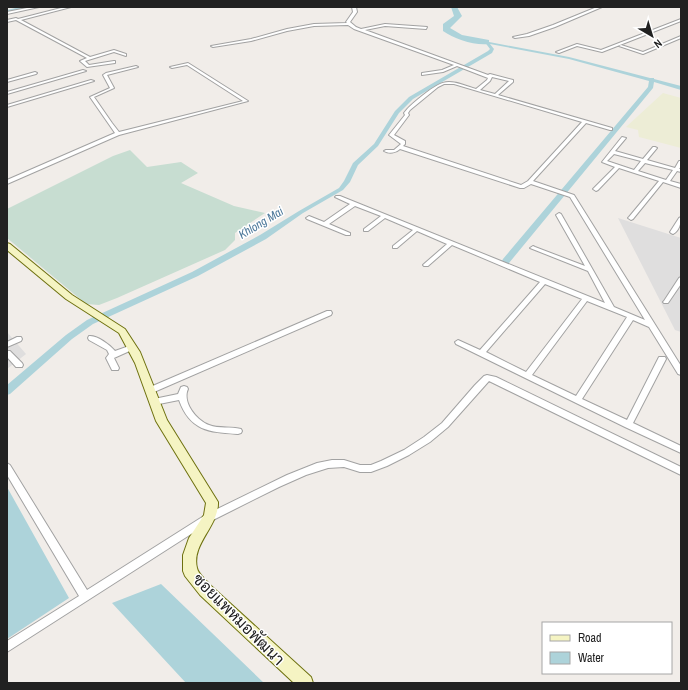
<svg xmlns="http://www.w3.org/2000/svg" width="688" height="690" font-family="'Archivo Narrow',Sarabun,sans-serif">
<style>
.residential{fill:#dfdede}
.farmland{fill:#ededd6}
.wetland{fill:#c7ddd1}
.water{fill:#add3da}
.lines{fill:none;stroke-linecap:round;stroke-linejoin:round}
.canal{fill:#add3da;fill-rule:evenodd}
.river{fill:#add3da;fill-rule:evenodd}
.street-casing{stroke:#a2a2a2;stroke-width:2}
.secondary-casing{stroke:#6e710f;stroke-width:2}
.street{fill:#fff;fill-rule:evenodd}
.secondary{fill:#f5f4c3;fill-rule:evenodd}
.labels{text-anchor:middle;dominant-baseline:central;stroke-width:3;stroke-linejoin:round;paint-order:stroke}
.far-water-label{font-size:12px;font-style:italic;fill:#4e799b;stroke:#fff}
.near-street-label{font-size:16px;fill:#212121;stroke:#fff}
</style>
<rect width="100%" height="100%" fill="#f1ede9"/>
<!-- residential -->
<path class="residential" d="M618,218L681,238V332L675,330Z
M7,332L26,354L7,369Z"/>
<!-- farmland -->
<path class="farmland" d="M663,93L681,98V148L639,137L638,130L626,127Z"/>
<!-- wetland -->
<path class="wetland" d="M130,150L147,167L181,162L198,173L181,183L234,206L265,213L235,233V240L225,250L117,298L99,305L86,304L7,238V209L113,156Z"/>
<!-- water -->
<path class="water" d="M7,487L69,598L7,639Z
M161,584L264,683H186L112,603Z"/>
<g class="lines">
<!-- canal -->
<path class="canal" d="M484,41L569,57L650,78H654V79L681,86V90L654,82L653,88L509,263H503L502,261L503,259L648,87L649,81L569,59L490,44L494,49L492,53L413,99L399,113L378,146L358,165L350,182L343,190L303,213L266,239L198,276L93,324L72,339L10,394L7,395V385L66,335L87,320L192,272L260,235L299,211L339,188L344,181L353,163L374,144L395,111L409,97L488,51L490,49Z"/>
<!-- river -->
<path class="river" d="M20,7H33L7,14V10Z
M451,7H457L462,16L450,28L462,35L489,40V44C475,46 454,39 443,31V24L454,16Z"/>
<defs>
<path id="street" d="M32,7H39L7,14V12Z
M65,7H71L21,20L90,57L114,50L126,54V56L114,52L85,61L89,65L114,61H115V63L87,67L80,61L87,58L16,20L7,22V20L16,18L18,19Z
M352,7H356L357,12L350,22L356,27L361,29L385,24L427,27L426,29L385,26L365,30L488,75L490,74L513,80V82L498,95L612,128V130H610L586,123L533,181L574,195L681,366V375L678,374L649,327L633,320L582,399L627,420L659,357H665L666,359L633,423L681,446V453L625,427L456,344L455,342L458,340L480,350L540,282L452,245L428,266H424L423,265L424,264L447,244L417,231L397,248H393V246L413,230L385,218L368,231H364V229L381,216L355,206L329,224L350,233V235H346L307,219L306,218L309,216L324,222L350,204L335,197L336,196H340L605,303L588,271L530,248L533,246L535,247L585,266L556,215L559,213L561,214L614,307L645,320L570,197L531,184L524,188H520L400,149C396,153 389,154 384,151L386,150H394L401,144L389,135L405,115L404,113C409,106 416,101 422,96C446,77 448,80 476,89L487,80L488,78L457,66L443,72L422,75V73L442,70L454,65L354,29L348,25L314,26L287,31L251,41L213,47L211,46L251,39L287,29L314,24L347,23L346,22L353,12ZM492,77L509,81L495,94L480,90L490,81ZM444,84H454L582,122L528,181L521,185L403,146L405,144V141L394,135L409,115L408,113L410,110L438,87ZM545,284L582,299L526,372L486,352ZM587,301L627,317L576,396L532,375Z
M597,7H602L555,27L529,36L515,38L513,37L527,34L553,25Z
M681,19V21L602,52L577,46L559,53L556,52L577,44L601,50Z
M681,36V38L643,54L619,46L621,45L643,52Z
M188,63L248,101L119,135L7,184V180L115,133L90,97L110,88L103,75L106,73L136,66L138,67L107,75L114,88L94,97L112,123L119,132L243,101L187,65L172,68L170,67Z
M83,70L86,71L7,94V92Z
M35,72L37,73L36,74L7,82V80Z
M91,80L94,81L7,107V105Z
M622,137L626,138L615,151L643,159L653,147H655L657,148L647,160L675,168L679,161H681V166L679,169H681V172L677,171L670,181L681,184V188L663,182L633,219L631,220L628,218L629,217L659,181L619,168L598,190L596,191L593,189L615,167L602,162ZM614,154L641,161L634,170L607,161ZM645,163L673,170L666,180L638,171Z
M681,217C681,223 679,231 673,234L671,233L670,232L679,218Z
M681,277V284L668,303H664L663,302L664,301L679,278Z
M327,311H331L332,313L331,315L154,392H148L147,390L148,388Z
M89,336C97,335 110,345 115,351L132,345L136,347L134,349L114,358L119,368L118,370H112L106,358L109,354L107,350L89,340L88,338Z
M17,337H21L22,339L21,341L7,347V342Z
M7,351H10L22,363L23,365L22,367H16L7,357Z
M487,375L496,377L681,467V475L489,381L448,427L430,442L409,455L387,466L371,472H360L344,467L328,468L306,475L279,487L213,520L7,652V641L79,596L7,475V463L10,465L87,590L207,514L287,475L317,463L332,460H344L360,465H371L381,461L404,450L424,437L442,423L475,385L484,376Z
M184,386L187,387L188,389C182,402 196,420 209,425C219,429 231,426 241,429L242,431L241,433L238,434C209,432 190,431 179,400L154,405L151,404L150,402L151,400L154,399L178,394L181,387Z"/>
<path id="secondary" d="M7,243L10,244L72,295L125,329L140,352L167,420L218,502C219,526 191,544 197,568C198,574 206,580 210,585L311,677L313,683H294L200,595L185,576L183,571V555L189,538L204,515L206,503L156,421L135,363L119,333L66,299L7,250Z"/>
</defs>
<!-- street casing -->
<use href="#street" class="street-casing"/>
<!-- secondary casing -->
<use href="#secondary" class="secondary-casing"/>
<!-- street -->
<use href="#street" class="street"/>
<!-- secondary -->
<use href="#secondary" class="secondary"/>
</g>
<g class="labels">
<!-- far-water labels -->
<g class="far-water-label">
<text transform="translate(261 223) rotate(-31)">Khlong Mai</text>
</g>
<!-- near-street labels -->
<g class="near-street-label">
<text transform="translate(239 619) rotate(45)">ซอยแพหมอพัฒนา</text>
</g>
</g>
<!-- border -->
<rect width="688" height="690" fill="none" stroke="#212121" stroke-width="16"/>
<!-- legend -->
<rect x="542" y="622" width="130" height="52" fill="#ffffff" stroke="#a6a6a6"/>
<rect x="550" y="635" width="20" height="6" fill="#f5f4c3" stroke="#a6a6a6"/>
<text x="578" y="642" font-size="12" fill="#212121">Road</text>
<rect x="550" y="652" width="20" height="12" fill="#add3da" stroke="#a6a6a6"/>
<text x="578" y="662" font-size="12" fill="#212121">Water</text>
<!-- north arrow -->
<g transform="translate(652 36) rotate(142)" stroke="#ffffff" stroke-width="3" paint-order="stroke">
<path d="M0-3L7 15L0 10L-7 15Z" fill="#212121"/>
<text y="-6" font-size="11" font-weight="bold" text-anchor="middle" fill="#212121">N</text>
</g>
</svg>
